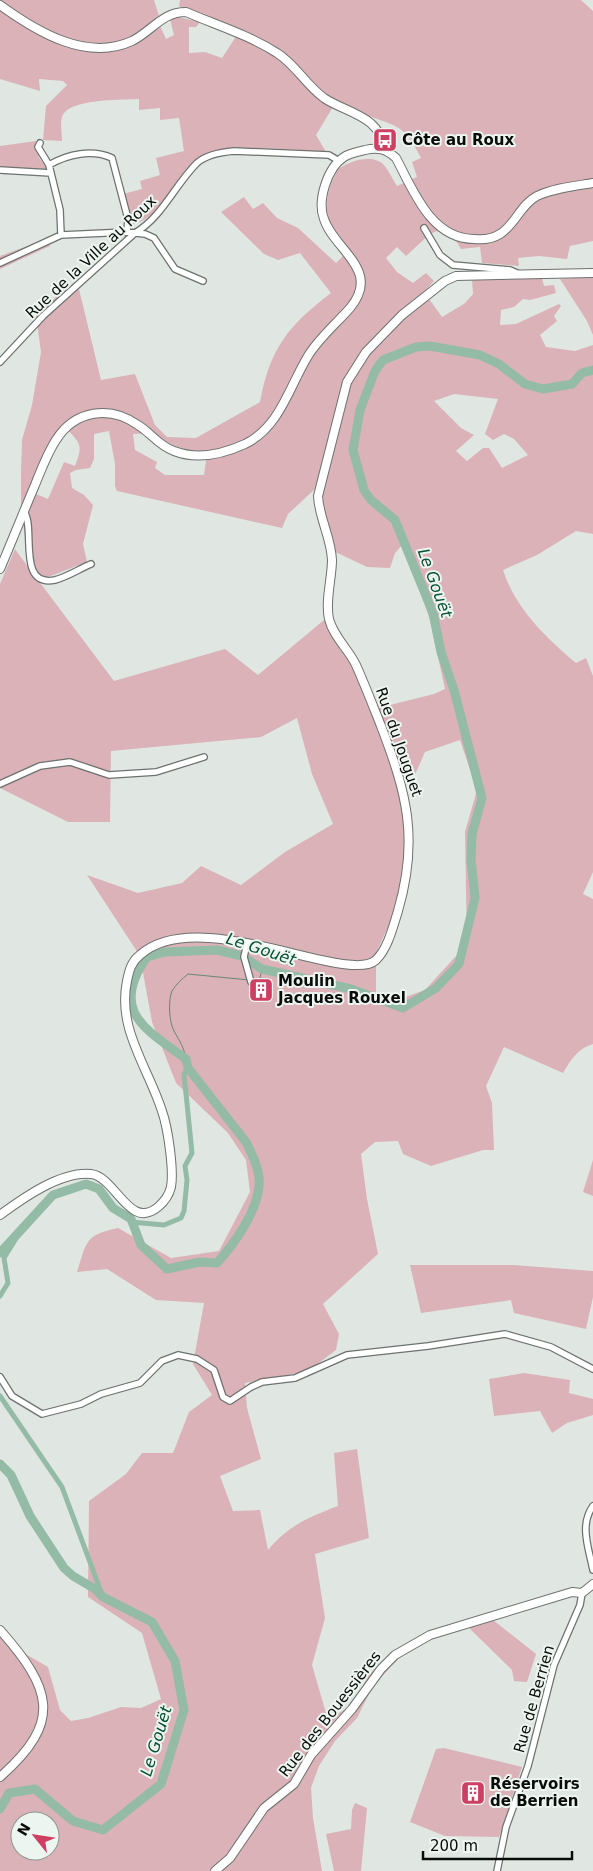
<svg xmlns="http://www.w3.org/2000/svg" width="593" height="1871" font-family="'DejaVu Sans',sans-serif">
<style>
.green{fill:#dab2b7;fill-rule:evenodd}
.lines{fill:none;stroke-linecap:round;stroke-linejoin:round}
.stream{stroke:#6b8678;stroke-width:1}
.canal{stroke:#94bba6;stroke-width:5}
.river{stroke:#94bba6;stroke-width:9}
.street-casing{stroke:#6c726e;stroke-width:8}
.secondary-casing{stroke:#6c726e;stroke-width:10}
.street{stroke:#fff;stroke-width:5.5}
.secondary{stroke:#fff;stroke-width:8}
.labels{text-anchor:middle;dominant-baseline:central;stroke-width:4;stroke-linejoin:round;paint-order:stroke}
.poi-label{font-size:15px;font-weight:bold;fill:#0a0c0b;stroke:#edf5f0;text-anchor:start}
.street-label{font-size:15px;fill:#0a0c0b;stroke:#edf5f0}
.water-label{font-size:16px;font-style:italic;fill:#055034;stroke:#edf5f0}
</style>
<rect width="100%" height="100%" fill="#e0e7e3"/>
<!-- green -->
<path class="green" d="M0,0H154L159,16L156,17L166,39L174,35L170,19L178,17L200,22L196,27H189V53L205,52L222,58L239,32L179,6L180,0H581L593,11V241L570,246L567,259L539,256L518,258L519,266L482,263L480,247L461,249L455,239L437,231L430,234L406,256L397,247L386,258L397,272L413,283L426,273L434,281L424,292L442,317L464,304L473,294L472,279L542,278L544,286L554,285L556,293L530,300L523,299L514,307L501,310L500,325L516,324L559,304L561,306L554,316L557,321L540,335L546,347L575,351L593,345V534L576,531L537,555L503,570C515,608 546,638 576,663L586,658L593,676V872L583,894L593,899V1044C578,1048 570,1061 563,1073L504,1047L486,1086L492,1103L494,1150H483L431,1166L403,1154L398,1141L375,1142L361,1154L367,1199L378,1254L323,1304L339,1334L336,1350L308,1371L245,1383L247,1408L261,1459L220,1476L233,1511L260,1510L268,1550C289,1525 309,1517 338,1506L334,1453L357,1449L369,1538L315,1554L325,1618L312,1665L326,1713L333,1717L354,1703L368,1676L389,1654L419,1637L373,1686L357,1718L335,1741L319,1766L311,1788L313,1818L322,1871H0V1630L15,1648L48,1667L60,1710L71,1721L88,1718L121,1707L141,1708L161,1699L142,1633L88,1597L89,1501L126,1474L142,1453H173L189,1412L212,1395L193,1364L204,1303L156,1300L107,1269L77,1272C87,1241 85,1235 118,1228L171,1258L219,1251L250,1192L246,1160L228,1133L176,1083L152,1022L140,956L87,875L138,893L182,883L201,866L241,885L285,852L333,824L312,774L297,718L261,737L111,751L110,822H68L0,788V584L15,549L31,571L28,561L21,507V472L22,440L32,405L41,352L36,316L61,292L64,299L79,289L101,380L135,374L155,425L167,437L196,438L260,402C270,348 288,326 331,293L300,253L278,260L264,254L221,212L244,197L253,209L263,203L277,218L298,228L336,263L343,256C328,219 318,208 338,169C349,161 373,153 384,165C389,171 393,180 397,186L417,177L412,162L421,158C406,128 402,128 372,117C360,113 348,107 336,102L316,135L326,152C298,150 214,141 194,161C176,179 166,205 144,220C139,223 132,224 126,227L119,195L142,189L140,181L160,175L156,158L184,151L179,118L160,120V108L139,110V99C124,100 68,98 62,117C60,123 62,134 62,141L43,140L46,106L67,85L63,81L39,79L40,91L0,79ZM454,394L498,399L485,434L493,440L504,434L514,439L528,455L502,468L489,448H483L467,461L456,451L474,435L461,428L434,401ZM63,424C78,443 85,442 75,466L64,462L48,499L29,491L48,445ZM109,431L115,464V486L117,491L282,528L288,514L316,488L318,522L327,548L367,567L390,568L395,553L404,543L430,620L445,689L434,694L378,708L379,717L410,786L425,752L460,740L477,790L465,832L467,944L425,990L400,999L376,994V953L393,916L406,856L405,803L353,664L324,620L258,675L225,649L114,681L35,576L40,580L87,562L83,544L93,505L84,495L72,488L70,473L76,470L90,468L94,459V434ZM151,433C170,445 185,451 207,453L204,475H165L155,468L157,462L135,450L133,434ZM20,1821H50V1851H20Z
M36,141L39,158L47,168L53,165L54,175L0,174V146Z
M49,238L50,246L0,269V256Z
M593,277V335L587,321L560,279Z
M593,1160V1196L583,1192Z
M410,1265H513L593,1271V1297L586,1329L514,1313L511,1300L421,1313Z
M524,1373L570,1380L569,1393L593,1399V1415L567,1423L552,1433L540,1411L494,1416L489,1379Z
M488,1616L536,1654L527,1682L514,1681L512,1670L464,1623Z
M444,1748L522,1767L499,1837L445,1836L410,1822L436,1749Z
M355,1803L367,1808L361,1871H334L326,1834L351,1829L352,1810Z"/>
<g class="lines">
<!-- stream -->
<path class="stream" d="M253,981L259,982L262,969
M186,1059C184,1047 180,1042 174,1031C169,1022 168,1000 172,991C176,984 182,979 188,974L249,980"/>
<!-- canal -->
<path class="canal" d="M131,1222L164,1225L181,1218L184,1211L187,1180L185,1166L192,1153L184,1074L188,1068
M0,1296L8,1283L4,1258L20,1232
M0,1396L62,1487L103,1597"/>
<!-- river -->
<path class="river" d="M0,1253L53,1195L86,1184L99,1189L113,1208L131,1219L141,1245L167,1269L200,1262L217,1263C234,1244 257,1212 259,1186C261,1172 252,1154 246,1142L188,1068L186,1059C145,1029 109,1011 147,957L165,952L217,950L242,956L262,969L351,989L403,1008L436,988L459,964L475,898L471,860L472,834L482,798L454,690L441,652L433,613L395,520L371,500L364,490L353,450L360,410L375,371L383,360L416,347L430,346L480,355L499,364L525,384L543,389L572,384L582,373L593,370
M0,1464L11,1475L30,1516L64,1568L73,1576L95,1589L103,1597L152,1622L175,1661L184,1710L161,1784L103,1830L73,1821L35,1789L9,1793L0,1809"/>
<defs>
<path id="street" d="M40,143L38,147L49,165
M0,170L51,173
M424,228L440,255L453,265L510,270L517,273
M61,235L60,210L49,165C68,154 92,149 112,158L128,219L127,232
M0,263L61,235L127,232L145,234L154,238L175,269L203,281
M0,362L43,316L135,233C163,216 174,186 197,163C206,155 222,152 234,151L329,155L339,161
M24,512C36,526 16,588 55,580C67,577 79,569 91,564
M0,784L40,766L70,762L109,775L156,772L204,757
M247,943L244,957L251,982
M0,1377L12,1396L42,1414L81,1404L101,1394L140,1383L162,1361L178,1355L197,1359L214,1370L223,1397L230,1401L251,1387L262,1382L295,1378L347,1355L428,1346L505,1334L551,1347L593,1369
M593,1506C579,1525 589,1549 593,1570
M497,1871L506,1827L528,1766L554,1665L580,1605L582,1593"/>
<path id="secondary" d="M0,5C36,31 86,62 132,41C152,31 162,12 186,12C216,25 249,35 277,53C295,64 306,85 324,98C346,113 382,116 383,149
M0,569C12,541 23,513 35,485C41,470 47,454 56,440C75,410 110,405 138,425C151,433 159,446 174,451C197,460 223,454 245,444C280,427 289,387 308,356C319,338 336,324 350,308C382,270 334,250 324,219C317,201 327,168 344,157C350,153 358,152 365,150C378,147 386,149 396,158C413,190 431,239 474,239C483,240 492,239 500,234C515,225 521,204 537,196C554,188 575,186 593,183
M0,1215C23,1198 61,1171 91,1174C116,1177 129,1231 158,1207C164,1202 169,1195 171,1187C174,1170 168,1128 162,1111C148,1067 117,1029 127,981C129,971 131,962 140,955C198,903 348,986 376,960C388,948 393,927 398,911C419,839 407,794 381,726C373,706 365,685 356,665C349,650 333,636 329,619C325,601 332,578 332,560C331,537 319,518 318,496L347,382L366,352L402,315L445,281L456,276L593,273
M0,1630C51,1688 64,1721 0,1777
M215,1871L230,1858L264,1808L294,1784L311,1755L352,1709L381,1669L395,1655L430,1635L572,1592L582,1593L593,1584"/>
</defs>
<!-- street casing -->
<use href="#street" class="street-casing"/>
<!-- secondary casing -->
<use href="#secondary" class="secondary-casing"/>
<!-- street -->
<use href="#street" class="street"/>
<!-- secondary -->
<use href="#secondary" class="secondary"/>
</g>
<!-- icons -->
<defs>
<symbol id="bus-square" viewBox="-11 -11 22 22"><rect x="-9" y="-9" width="18" height="18" rx="4" fill="#ce3f64" stroke="#edf5f0"/><path d="M-5-6H5V4H4V6H2V4H-2V6H-4V4H-5ZM-3.5-4V0h7V-4ZM-3.5 1.2v1.5H-2V1.2ZM2 1.2v1.5H3.5V1.2Z" fill="#fff"/></symbol>
<symbol id="building-square" viewBox="-11 -11 22 22"><rect x="-9" y="-9" width="18" height="18" rx="4" fill="#ce3f64" stroke="#edf5f0"/><path d="M-4-6H4V6H1V3H-1V6H-4ZM-2.5-4.3h1.7v1.8h-1.7ZM.8-4.3h1.7v1.8H.8ZM-2.5-1h1.7V.8h-1.7ZM.8-1h1.7V.8H.8Z" fill="#fff"/></symbol>
</defs>
<g fill-rule="evenodd">
<use href="#bus-square" x="371" y="126" width="28" height="28"/>
<use href="#building-square" x="247" y="976" width="28" height="28"/>
<use href="#building-square" x="459" y="1779" width="28" height="28"/>
</g>
<g class="labels">
<!-- poi labels -->
<g class="poi-label">
<text x="402" y="140">Côte au Roux</text>
<text x="278" y="981">Moulin<tspan x="278" dy="17">Jacques Rouxel</tspan></text>
<text x="490" y="1784">Réservoirs<tspan x="490" dy="17">de Berrien</tspan></text>
</g>
<!-- street labels -->
<g class="street-label">
<text transform="translate(91 257) rotate(-43)">Rue de la Ville au Roux</text>
<text transform="translate(399 742) rotate(71)">Rue du Jouguet</text>
<text transform="translate(534 1699) rotate(-74)">Rue de Berrien</text>
<text transform="translate(330 1714) rotate(-52)">Rue des Bouessières</text>
</g>
<!-- water labels -->
<g class="water-label">
<text transform="translate(435 583) rotate(70)">Le Gouët</text>
<text transform="translate(261 949) rotate(18)">Le Gouët</text>
<text transform="translate(156 1741) rotate(-73)">Le Gouët</text>
</g>
</g>
<!-- north arrow -->
<g transform="translate(35 1836) rotate(300)"><circle r="24" fill="#edf5f0" stroke="#929894"/>
<path d="M0-4L9 19L0 12L-9 19Z" fill="#ce3f64"/>
<text y="-8" font-size="14" font-weight="bold" text-anchor="middle" fill="#0a0c0b">N</text>
</g>
<!-- scale -->
<path d="M423 1851v8h149v-8" fill="none" stroke="#0a0c0b" stroke-width="2.5"/>
<text x="430" y="1851" font-size="15" fill="#0a0c0b" stroke="#edf5f0" stroke-width="4" paint-order="stroke">200 m</text>
</svg>
